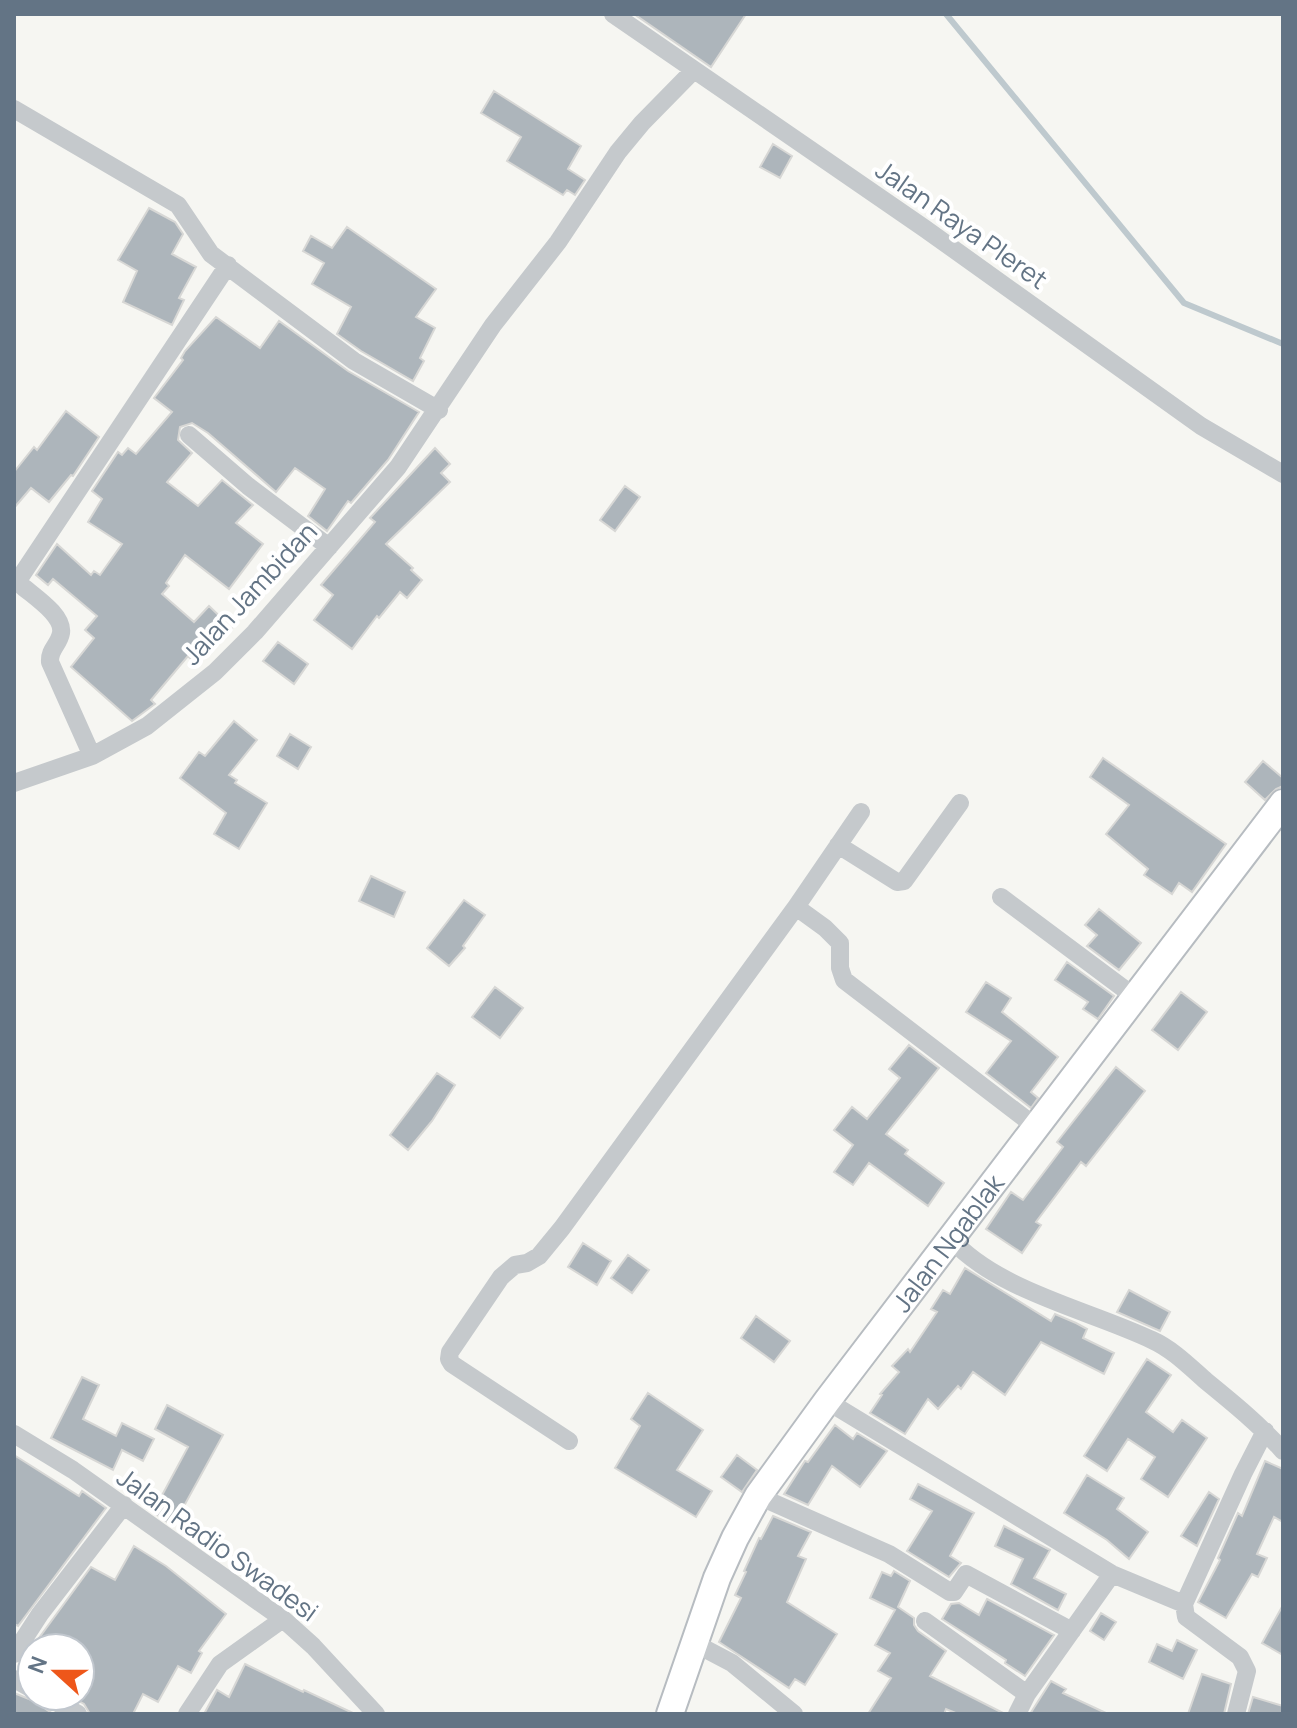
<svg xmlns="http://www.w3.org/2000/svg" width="1297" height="1728" font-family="Manrope,sans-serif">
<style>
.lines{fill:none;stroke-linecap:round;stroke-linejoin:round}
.stream{stroke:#bec9ce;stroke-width:6}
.building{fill:#adb5bb;stroke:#d7d7d5;stroke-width:2}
.secondary-casing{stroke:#b7bcc1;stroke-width:30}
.street{stroke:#c5c9cc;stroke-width:18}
.secondary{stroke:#fff;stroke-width:26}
.labels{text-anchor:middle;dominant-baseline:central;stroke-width:8;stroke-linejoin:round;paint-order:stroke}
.street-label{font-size:26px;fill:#637485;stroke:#fff}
</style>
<rect width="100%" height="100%" fill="#f6f6f2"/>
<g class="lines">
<!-- stream -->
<path class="stream" d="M946,14L1184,303L1283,344"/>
</g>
<!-- building -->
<path class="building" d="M634,14H746L711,67Z
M494,91L581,146L568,169L585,180L575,195L567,190L563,195L507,161L521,137L481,113Z
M773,144L792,156L780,178L760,167Z
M149,208L175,222L183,234L172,254L196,267L179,298L184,300L172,325L123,302L137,271L118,260Z
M347,227L436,289L416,317L435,328L420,358L424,361L413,381L361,351L337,334L351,307L312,284L324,263L303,251L311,236L332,248Z
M216,317L260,348L279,321L348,371L419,412L388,460L351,503L348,501L327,531L308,516L325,489L295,468L276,492L208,433L192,423L180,427L178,440L192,453L167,482L198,506L222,480L253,505L236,523L263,544L229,589L185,555L166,583L169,586L162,594L194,622L209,606L232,628L216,645L212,641L193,661L188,656L151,700L155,704L132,721L71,667L94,638L85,630L97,616L53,579L48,585L36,575L57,544L91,575L94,571L100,575L122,544L88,522L102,499L92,491L118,452L122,455L128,448L136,454L172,412L154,398L183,360L181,358L185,351Z
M66,411L99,437L73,476L71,475L49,502L31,488L14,508V472L34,447L37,450Z
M435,448L450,464L441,473L450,482L386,544L413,568L411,570L422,580L407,598L400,592L379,618L377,616L352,649L314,620L333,595L321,585L375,522L370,518Z
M625,486L640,497L615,531L600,520Z
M278,642L308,664L294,684L263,661Z
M234,721L257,740L229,775L237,780L235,783L267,803L239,849L214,834L226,813L180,778L199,752L205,756Z
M290,734L311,747L298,769L277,756Z
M1103,758L1226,844L1192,892L1179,883L1172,894L1144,875L1148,869L1106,834L1129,805L1090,777Z
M1263,761L1283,778V786L1276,789L1265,800L1245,782Z
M371,876L405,892L394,917L359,901Z
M464,900L485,915L463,946L465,948L449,966L427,948Z
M1099,909L1141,943L1119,970L1087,946L1097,935L1085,925Z
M1067,962L1114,996L1098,1019L1083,1009L1088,1002L1055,980Z
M986,982L1011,998L1002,1012L1058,1057L1031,1092L1038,1098L1031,1108L986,1073L1011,1041L966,1012Z
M495,987L523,1008L500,1038L472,1017Z
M1181,992L1207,1012L1178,1050L1152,1030Z
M909,1045L939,1068L886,1134L908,1150L905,1154L944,1183L928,1206L869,1163L853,1185L834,1172L853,1145L834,1130L852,1107L867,1119L900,1078L889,1069Z
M1116,1067L1145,1091L1086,1166L1081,1162L1036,1222L1041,1225L1022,1253L986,1229L1011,1192L1023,1200L1063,1147L1057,1142Z
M437,1073L455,1085L432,1121L408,1150L390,1135Z
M583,1243L611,1261L597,1285L568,1267Z
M628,1255L649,1270L632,1293L611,1278Z
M965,1268L1051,1321L1055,1314L1076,1323L1087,1329L1083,1338L1114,1353L1104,1374L1041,1342L1005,1395L973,1372L961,1389L958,1386L938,1409L928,1399L905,1434L870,1413L882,1395L880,1394L899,1372L892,1366L908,1349L910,1352L937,1312L931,1309L943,1290L950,1294Z
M1129,1290L1170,1312L1160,1331L1117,1312Z
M756,1316L790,1341L774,1362L741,1338Z
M1147,1359L1171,1375L1146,1412L1173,1432L1182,1420L1207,1438L1168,1497L1141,1479L1155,1457L1128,1439L1107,1471L1084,1456Z
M82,1377L99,1385L83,1419L116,1436L122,1423L154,1439L143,1461L122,1450L113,1470L51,1438Z
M648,1393L703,1430L677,1470L712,1491L696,1517L615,1468L640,1426L631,1419Z
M167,1405L223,1435L173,1526L153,1512L188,1447L155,1429Z
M835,1425L853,1439L857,1433L887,1451L860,1487L832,1466L808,1505L784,1494L805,1461L808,1462Z
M14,1455L79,1496L82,1491L106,1508L18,1626L14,1624Z
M737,1455L757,1470L742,1492L721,1477Z
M1265,1461L1283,1469V1522L1274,1517L1257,1554L1267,1558L1258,1577L1252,1574L1226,1618L1198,1602L1220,1560L1218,1558L1238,1513L1242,1516Z
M1087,1475L1124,1498L1117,1509L1148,1532L1129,1559L1107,1540L1064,1513Z
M918,1484L974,1513L950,1556L961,1563L949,1577L907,1551L932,1511L910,1499Z
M1209,1492L1219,1499L1197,1546L1181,1536Z
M773,1516L811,1532L798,1556L806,1559L787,1602L837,1634L805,1685L795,1679L789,1688L719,1642L741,1598L735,1595L746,1572L744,1571L759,1538L761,1539Z
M1004,1526L1050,1550L1034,1578L1066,1594L1058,1610L1011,1584L1023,1559L995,1546Z
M134,1546L166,1566L226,1614L199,1651L202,1653L191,1673L178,1666L158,1702L143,1694L133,1714H90L84,1704L70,1696H80V1648H56L39,1638L91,1567L115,1580Z
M894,1571L910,1581L898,1607L914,1618V1625L918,1631L946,1651L930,1676L1005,1714H958L946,1709L944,1714H868L891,1678L878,1671L890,1653L875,1645L895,1610L870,1598L882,1572L891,1576Z
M987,1599L1054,1635L1025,1676L1005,1663L1006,1660L942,1619L951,1604L959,1603L979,1615Z
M1283,1605V1655L1262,1643Z
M1101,1613L1116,1622L1104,1640L1090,1631Z
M1177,1640L1197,1650L1183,1679L1149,1662L1157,1644L1172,1651Z
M245,1664L303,1692L304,1690L355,1714H204L217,1690L229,1697Z
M1202,1674L1231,1684L1224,1714H1188Z
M1051,1681L1066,1689L1063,1693L1108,1714H1030Z
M14,1693L34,1701L53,1714H14Z
M1253,1697L1283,1706V1714H1248Z"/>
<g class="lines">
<defs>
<g id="secondary">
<path id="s1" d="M670,1714L717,1578L735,1538L758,1496L827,1401L1283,803"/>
</g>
</defs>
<!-- secondary casing -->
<use href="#secondary" class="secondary-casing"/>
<!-- street -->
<path class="street" d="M613,14L924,228L1201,426L1283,474
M14,109L178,205L211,254L354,361L439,410
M189,435L248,486L329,547
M92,756L50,662C49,649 59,645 61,633C64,615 33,596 21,585L19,579L228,265
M14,783L92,756L147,726L215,672L255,632L398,467L493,325L558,242L618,152L642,123L694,70
M838,845L897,882L904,881L960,803
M1001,897L1135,997
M796,907L825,928L840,943V968L844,980L1036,1127
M951,1239C998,1291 1089,1310 1152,1340C1172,1349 1189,1366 1206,1381C1233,1403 1260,1425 1283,1451
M827,1401L1112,1574L1184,1604
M14,1434L73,1470L283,1619L313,1646L376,1714
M569,1441L452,1364L449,1359L450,1352L501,1277L515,1265L527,1263L539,1256L562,1228L796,907L861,812
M758,1496L889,1554L950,1592H954L966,1574L1072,1631
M925,1621L1027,1694
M694,1643L732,1663L794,1714
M14,1654L40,1614L124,1505
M14,1679L32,1689
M45,1696L78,1714
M187,1714L220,1664L283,1619
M1017,1714L1027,1694L1112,1574
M1236,1714L1247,1671L1240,1657L1186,1617L1184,1604L1243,1474L1265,1431"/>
<!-- secondary -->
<use href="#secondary" class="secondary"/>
</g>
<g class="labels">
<!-- street labels -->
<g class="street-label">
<text transform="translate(962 224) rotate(35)">Jalan Raya Pleret</text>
<text transform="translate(249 593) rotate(-47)">Jalan Jambidan</text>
<text stroke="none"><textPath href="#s1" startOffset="552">Jalan Ngablak</textPath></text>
<text transform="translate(218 1544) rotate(36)">Jalan Radio Swadesi</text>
</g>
</g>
<!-- border -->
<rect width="1297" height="1728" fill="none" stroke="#637485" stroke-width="32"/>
<!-- north arrow -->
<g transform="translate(56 1672) rotate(291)"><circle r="38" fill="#ffffff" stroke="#c1c7ce" stroke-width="2"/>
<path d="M0-6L14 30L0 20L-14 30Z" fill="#ee571a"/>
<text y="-12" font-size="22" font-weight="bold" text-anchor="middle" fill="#637485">N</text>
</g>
</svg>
